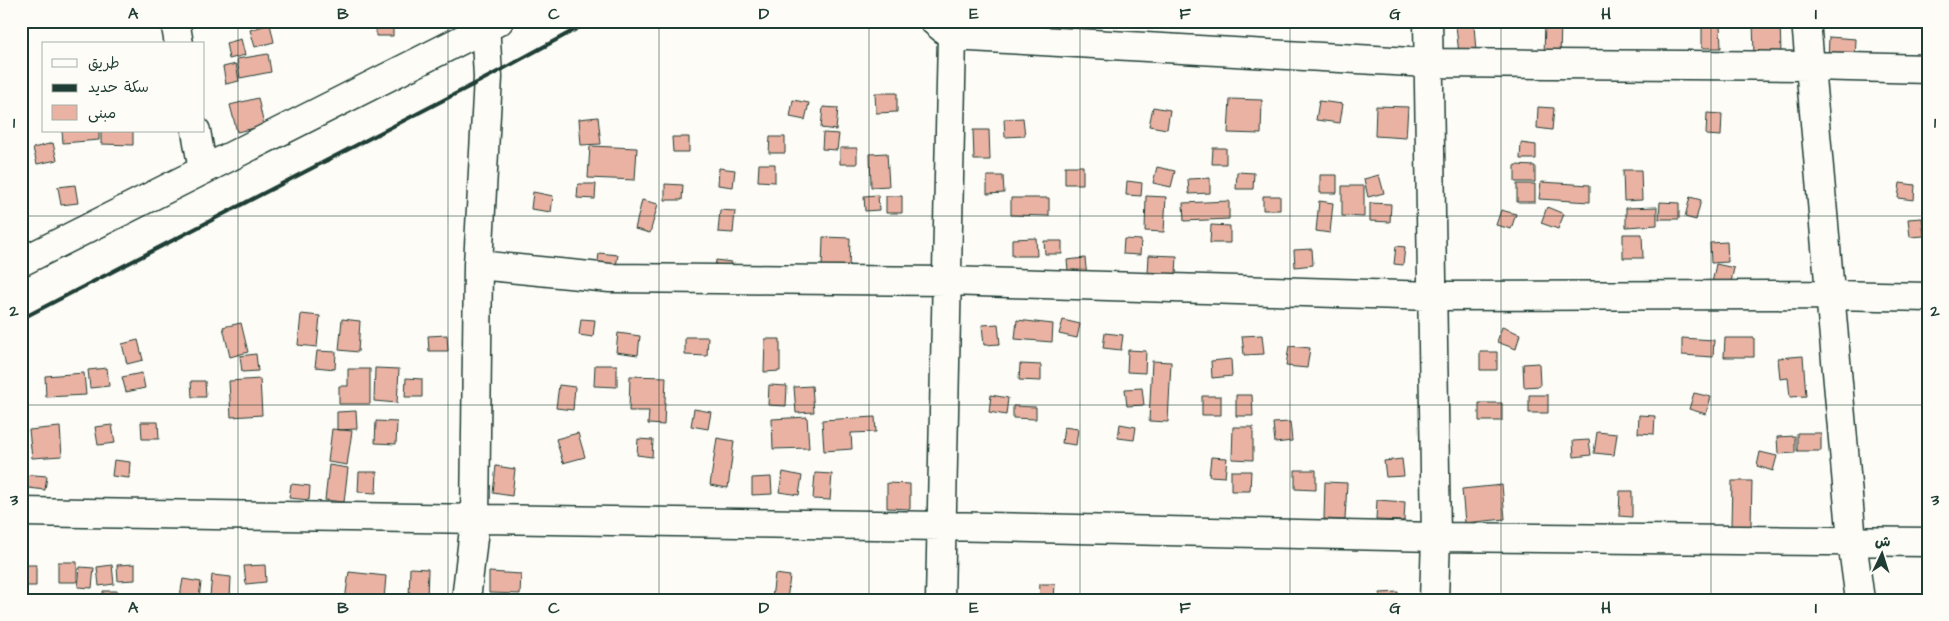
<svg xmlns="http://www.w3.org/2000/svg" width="1949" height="621" font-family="'Architects Daughter','Playpen Sans Arabic',sans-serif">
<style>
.building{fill:#eab2a2;stroke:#1f3d34}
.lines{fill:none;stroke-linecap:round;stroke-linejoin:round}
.minor-casing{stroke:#1f3d34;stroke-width:31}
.tertiary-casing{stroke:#1f3d34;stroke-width:31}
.minor{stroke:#fdfcf7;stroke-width:28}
.tertiary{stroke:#fdfcf7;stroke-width:28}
.rail{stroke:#1f3d34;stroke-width:4}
.grid{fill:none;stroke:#1f3d34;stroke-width:1;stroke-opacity:0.55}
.neatline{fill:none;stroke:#1f3d34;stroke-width:2}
.grid-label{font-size:16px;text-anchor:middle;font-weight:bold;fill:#1f3d34}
</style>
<rect width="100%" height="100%" fill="#fdfcf7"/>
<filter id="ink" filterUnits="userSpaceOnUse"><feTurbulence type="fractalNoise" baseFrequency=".02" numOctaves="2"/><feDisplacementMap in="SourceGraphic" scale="10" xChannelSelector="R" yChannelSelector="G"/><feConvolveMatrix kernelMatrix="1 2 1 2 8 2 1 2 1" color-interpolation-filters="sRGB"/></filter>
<g filter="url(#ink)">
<!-- building -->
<path class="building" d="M376,21H393V36H376Z
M1067,21H1083L1081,34L1066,31Z
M1545,21H1561L1560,57L1544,56Z
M1753,21H1780L1781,54L1754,55Z
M270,24L274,42L255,47L250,30Z
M1720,24L1721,48H1702V25Z
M1474,25L1476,52L1459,54L1456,26Z
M1829,37L1856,39L1855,62L1828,61Z
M241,39L245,55L229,59L226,43Z
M268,54L271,72L240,78L237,59Z
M236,64L239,81L226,84L223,67Z
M875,93H897V112L876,113Z
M258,98L264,126L237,132L230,105Z
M1230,99L1262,100L1261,134L1228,133Z
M793,100L809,103L805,120L790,117Z
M1319,101L1343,104L1340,123L1316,120Z
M1376,106L1408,107L1406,138L1375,136Z
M823,107L838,108L836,130L821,128Z
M1153,107L1170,110L1167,129L1149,126Z
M1538,107L1554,108L1552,130L1537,128Z
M1707,113L1722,114L1721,136L1706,135Z
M598,117L601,144L581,145L579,119Z
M1023,118L1025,136L1005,137L1004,119Z
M973,130H989L990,160H974Z
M62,131H99V140L63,143Z
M101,131H133V145L101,144Z
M823,133L839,134L837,150L822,149Z
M672,137H689V152H673Z
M770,137H785V153H769Z
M53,143L57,160L37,164L33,148Z
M1521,143L1536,145V159H1520Z
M590,146L637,148L635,180L588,178Z
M840,148H857V164H840Z
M1213,148H1226V164H1212Z
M887,153L889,186L871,187L870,154Z
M759,164H775V182L758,181Z
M1515,165L1535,166V182H1515Z
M1065,166H1083V184H1065Z
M1157,167L1175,171L1171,187L1153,183Z
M719,168L735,170L733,187L718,185Z
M1623,170H1641L1642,200L1624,201Z
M1237,172L1254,173L1253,189H1236Z
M1320,175H1337V193H1320Z
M1379,175L1384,193L1368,197L1364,179Z
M987,176H1003L1004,193L987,194Z
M1210,178V193L1189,194L1188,179Z
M1127,181L1142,183L1141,196L1126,195Z
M1541,182L1590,185V202L1539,199Z
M1900,183L1915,185L1914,200L1898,198Z
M578,184H596L595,199L577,198Z
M665,184L683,185L682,200H665Z
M1517,184H1535V202H1517Z
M75,185L78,203L61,205L58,187Z
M1342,186H1364V217L1342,216Z
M533,192L553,196L551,212L531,209Z
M878,195L879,210L865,211L864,196Z
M886,196H902V213H886Z
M1146,196L1166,197L1164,232L1145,231Z
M1263,196H1280V210H1263Z
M1690,197L1701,200L1696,220L1685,217Z
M1011,198H1049V216L1011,215Z
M642,200L658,204L650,233L635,229Z
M1229,201V219L1184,221L1183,203Z
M1319,201L1333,203L1330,233L1316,231Z
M1660,202L1679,203V219H1659Z
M1370,203L1391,204L1390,222L1370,221Z
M1547,207L1564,214L1558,229L1541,223Z
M1657,207V225L1626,227V208Z
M720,210L735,211L733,233L718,232Z
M1501,210L1516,214L1511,229L1496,225Z
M1922,218L1924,236L1910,237L1908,219Z
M1211,225L1230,226V243H1210Z
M1623,234H1642L1643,258H1623Z
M823,237L850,238L849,269L822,268Z
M1036,238L1037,256H1012V239Z
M1124,239L1141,240L1140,255L1123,254Z
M1044,241H1062V254H1045Z
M1727,242L1728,262L1711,263L1710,243Z
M1396,246L1405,247L1403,265L1394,264Z
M1312,249L1313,265L1295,267L1294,250Z
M599,253L618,255L615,272L597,269Z
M1149,255L1177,256L1175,293L1147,292Z
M1085,258L1088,289L1070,291L1067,260Z
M716,260L731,262L729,279L714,277Z
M1716,264L1734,268L1730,287L1712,283Z
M301,314L320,316L317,347L298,345Z
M342,319L360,321L358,352L339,350Z
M581,319L595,320L593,337L579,335Z
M1017,320L1053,324L1052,342L1015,339Z
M1063,320L1080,324L1077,338L1059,334Z
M241,323L248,352L230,357L223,327Z
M998,324L1000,344L984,345L982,325Z
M1502,327L1520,334L1516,349L1497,342Z
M618,333L640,336L638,355L616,352Z
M1105,333L1123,335L1121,350L1103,348Z
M447,335L448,351H429L428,336Z
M1262,335L1264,354L1244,355L1242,336Z
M685,337H708L707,356L685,355Z
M1682,338L1714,340L1713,357L1682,355Z
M1725,338H1754V357H1724Z
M765,339H780V371L764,372Z
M138,340L143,360L127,364L122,344Z
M1289,346L1310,348L1307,368L1286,366Z
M1128,350L1146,351L1145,373L1127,372Z
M317,351L336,352L335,369L315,367Z
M1480,352H1497V370H1480Z
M256,354L258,371L242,372L240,356Z
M1803,356L1806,396L1790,397L1788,378L1780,379L1778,358Z
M1231,359L1232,376L1212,378L1211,361Z
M1152,361L1171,362L1168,422L1149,421Z
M1539,363L1540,386L1524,387L1523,364Z
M1020,364L1041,365V381L1019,380Z
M595,365H617V387L594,386Z
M107,368L109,386L90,388L88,370Z
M375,368L399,369L397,403L374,401Z
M348,369H370V404H339V386H348Z
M84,373L86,395L46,397L45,376Z
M142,373L145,388L126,392L122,377Z
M630,376L666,377L664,425L648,424L649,411H629Z
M406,378L422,379V397H405Z
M260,379L262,415L231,417L229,381Z
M191,381H205L206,397H192Z
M559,385L575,387L573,410L556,408Z
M769,385L787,386L786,406L768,405Z
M812,386L814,412L796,413L794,387Z
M1142,388L1144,405L1127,406L1125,389Z
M1694,393L1711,397L1706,414L1689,409Z
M991,395L1008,398L1006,415L989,412Z
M1236,395H1252L1253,416H1236Z
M1529,395H1548V413H1529Z
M1202,396H1221V415H1202Z
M1479,403H1502V421H1479Z
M1013,406L1036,407V419L1013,418Z
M694,409L711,412L708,429L691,426Z
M356,411L357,429L337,430V412Z
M1639,415L1655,416L1654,434L1638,433Z
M807,417L809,448L773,449L772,419Z
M875,417L876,432L851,433L852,449L824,451L822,420Z
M376,421L397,422L396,444L375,443Z
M141,422H158L159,439H142Z
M1290,422L1292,441L1275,443L1273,423Z
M1120,424L1136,427L1134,440L1118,438Z
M112,425L115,443L98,445L95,427Z
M60,427L62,456L32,458L29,430Z
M1064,427L1078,429L1076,445L1062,443Z
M1233,427H1253V460L1232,459Z
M332,429L352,431L347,465L328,462Z
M1597,432L1617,434L1614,455L1594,453Z
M578,433L585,457L563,463L556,439Z
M1797,433H1821V451H1797Z
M1795,436V453L1778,454L1777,437Z
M717,438L734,441L728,488L710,485Z
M638,439L653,440L652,457L637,455Z
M1589,440L1591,455L1574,457L1573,441Z
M1760,452L1777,456L1773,471L1757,466Z
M1211,457L1227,458L1225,477L1209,476Z
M1402,459L1404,476L1386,477L1384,461Z
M114,460L130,462L129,478L112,476Z
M329,465L348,468L344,502L325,500Z
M496,466L515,469L512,496L493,493Z
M1295,470H1316V490L1295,489Z
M1231,471H1251L1250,491H1231Z
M359,472H377L376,493L358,492Z
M783,472L802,476L799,495L779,492Z
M815,473L832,474L830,500L813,499Z
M21,474L47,476L45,490L21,487Z
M771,477L772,494L752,495V478Z
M1732,481H1752L1751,526H1731Z
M1325,482L1347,483L1345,520L1324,519Z
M887,483L910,484V509L887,508Z
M291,484L310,486L309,500L289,498Z
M1502,485L1505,519L1465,523L1462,489Z
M1620,491H1632V517L1619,516Z
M1377,500L1405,502L1404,521L1376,520Z
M58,562H77V582H58Z
M135,564V580L118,581L117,565Z
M21,565H36V586H21Z
M112,565L114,584L99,586L97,567Z
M265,565L266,582L246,584L244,566Z
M80,567L94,568L92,588L78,587Z
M410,568L428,569L427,598L409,597Z
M349,572L386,576L384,600H345Z
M489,572L521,574L520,594L489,593Z
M775,574L790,576L787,600L772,598Z
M212,575L231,577L230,598L210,596Z
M183,579L201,582L199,598L180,596Z
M1040,584H1055L1054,600H1039Z
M103,591H118V600H103Z
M1398,592V600H1380V593Z"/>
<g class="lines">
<defs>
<path id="minor" d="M175,21L179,44
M934,21L952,36L940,600
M1428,21L1436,537L1434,600
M1806,21L1852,541L1860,600
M952,36L1429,63L1810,66L1928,69
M196,131L203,170
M478,265L610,278L947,281L1433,296L1831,295L1928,297
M21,512L941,526L1436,537L1928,542
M466,600L475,520L478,265L488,77L485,21"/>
<path id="tertiary" d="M21,262L499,21"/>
</defs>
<!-- minor casing -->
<use href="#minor" class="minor-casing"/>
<!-- tertiary casing -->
<use href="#tertiary" class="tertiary-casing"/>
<!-- minor -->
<use href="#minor" class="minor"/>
<!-- tertiary -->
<use href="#tertiary" class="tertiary"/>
<!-- rail -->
<path class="rail" d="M21,319L488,77L591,21"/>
</g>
</g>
<!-- grid -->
<path class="grid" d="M238,21V600M448,21V600M659,21V600M869,21V600M1080,21V600M1290,21V600M1501,21V600M1711,21V600M21,216H1928M21,405H1928"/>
<!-- margin -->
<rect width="1949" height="621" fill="none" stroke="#fdfcf7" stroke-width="55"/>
<!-- legend -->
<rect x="42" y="42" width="162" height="90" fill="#fdfcf7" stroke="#a4b0a9"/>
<rect x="52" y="59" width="25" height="8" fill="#fdfcf7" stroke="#a4b0a9"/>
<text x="88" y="68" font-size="15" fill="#1f3d34">طريق</text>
<rect x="52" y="84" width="25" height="8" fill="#1f3d34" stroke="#a4b0a9"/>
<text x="88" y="92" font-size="15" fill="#1f3d34">سكة حديد</text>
<rect x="52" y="105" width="25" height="15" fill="#eab2a2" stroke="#a4b0a9"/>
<text x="88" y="118" font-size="15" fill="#1f3d34">مبنى</text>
<!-- north arrow -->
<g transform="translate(1882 554) rotate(4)" stroke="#fdfcf7" stroke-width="4" paint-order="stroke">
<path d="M0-4L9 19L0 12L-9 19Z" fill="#1f3d34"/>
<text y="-8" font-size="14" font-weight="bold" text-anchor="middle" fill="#1f3d34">ش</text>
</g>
<rect x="28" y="28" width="1894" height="566" class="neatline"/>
<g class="grid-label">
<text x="133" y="19">A</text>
<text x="343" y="19">B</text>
<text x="554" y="19">C</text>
<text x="764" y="19">D</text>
<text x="974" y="19">E</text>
<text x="1185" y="19">F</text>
<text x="1395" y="19">G</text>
<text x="1606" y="19">H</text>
<text x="1816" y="19">I</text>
<text x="14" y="128">1</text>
<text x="1935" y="128">1</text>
<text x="14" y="316">2</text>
<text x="1935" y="316">2</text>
<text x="14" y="505">3</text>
<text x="1935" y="505">3</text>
<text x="133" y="613">A</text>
<text x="343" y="613">B</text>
<text x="554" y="613">C</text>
<text x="764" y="613">D</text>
<text x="974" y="613">E</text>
<text x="1185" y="613">F</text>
<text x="1395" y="613">G</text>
<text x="1606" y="613">H</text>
<text x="1816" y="613">I</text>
</g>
</svg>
